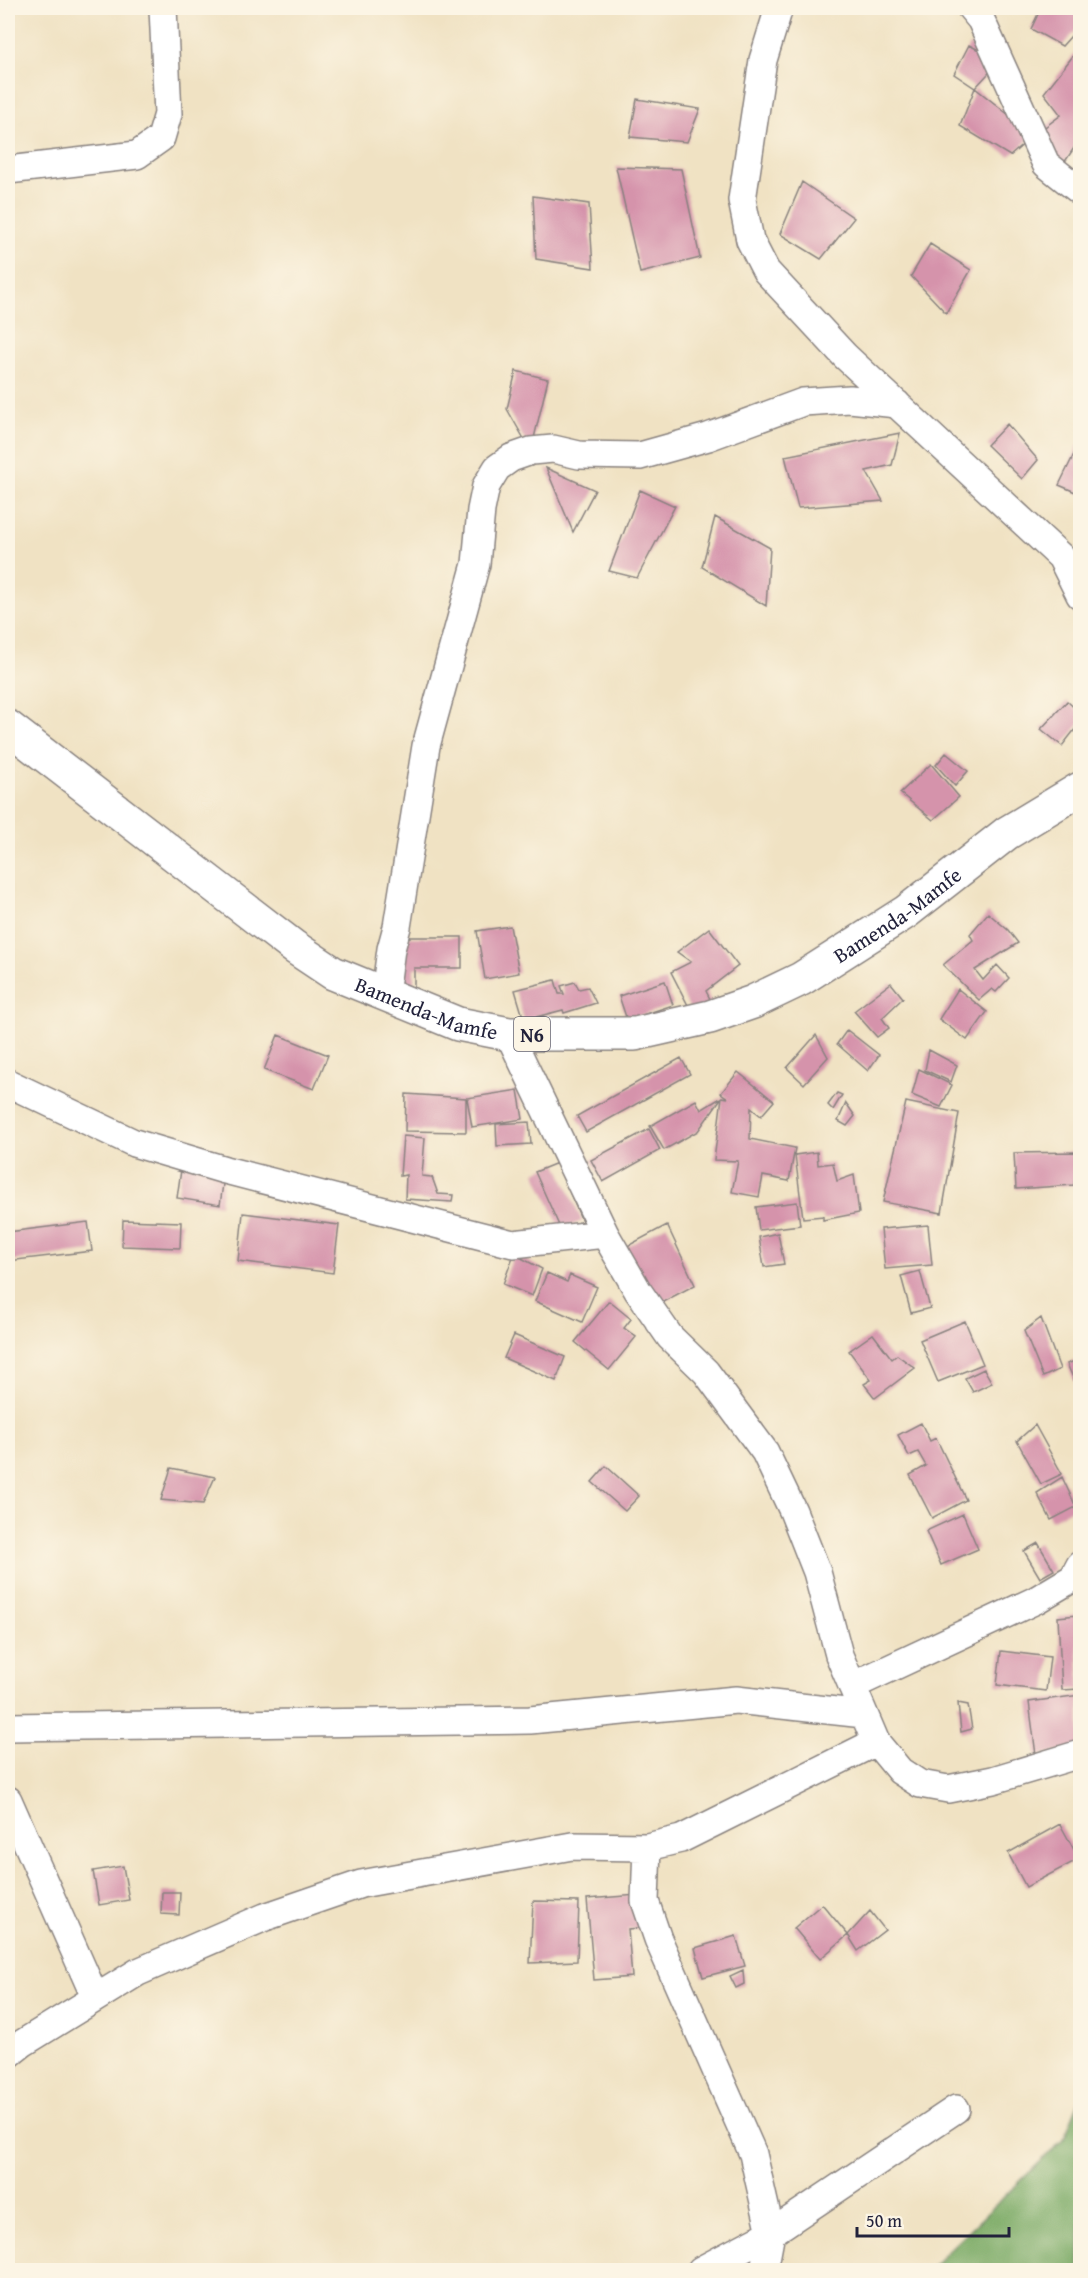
<svg xmlns="http://www.w3.org/2000/svg" width="1088" height="2278" font-family="'Gentium Book Plus',serif">
<style>
.forest{fill:#77a862;stroke:#4c654e;stroke-width:1.5}
.building{fill:#d593ab}
.lines{fill:none;stroke-linecap:round;stroke-linejoin:round}
.minor-casing{stroke:#89827f;stroke-width:30}
.highway-casing{stroke:#89827f;stroke-width:36}
.minor{stroke:#fff;stroke-width:27}
.highway{stroke:#fff;stroke-width:33}
.labels{text-anchor:middle;dominant-baseline:central;stroke-width:4.5;stroke-linejoin:round;paint-order:stroke}
.shield{fill:#fcf5e5;stroke:#63616e;stroke-width:1.5}
.shield-label{font-size:20px;font-weight:bold;fill:#22223b}
.street-label{font-size:21px;fill:#22223b;stroke:#fcf5e5}
</style>
<rect width="100%" height="100%" fill="#fcf5e5"/>
<filter id="ink" filterUnits="userSpaceOnUse"><feTurbulence type="fractalNoise" baseFrequency=".0167" numOctaves="2"/><feDisplacementMap in="SourceGraphic" scale="12" xChannelSelector="R" yChannelSelector="G"/><feConvolveMatrix kernelMatrix="1 2 1 2 8 2 1 2 1" color-interpolation-filters="sRGB"/></filter>
<filter id="wash" filterUnits="userSpaceOnUse"><feTurbulence type="fractalNoise" baseFrequency=".008" numOctaves="4" result="noise"/><feDisplacementMap in="SourceGraphic" scale="24" xChannelSelector="R" yChannelSelector="G"/><feGaussianBlur stdDeviation="1.35" result="paint"/><feColorMatrix in="noise" values="0 0 0 0 0 0 0 0 0 0 0 0 0 0 0 0 0 1.4 0 .05"/><feComposite in="paint" operator="in"/></filter>
<g filter="url(#wash)">
<rect width="100%" height="100%" fill="#f0e2c3"/>
<!-- forest -->
<path class="forest" d="M1080,2099V2270H928L1064,2139Z"/>
<g id="blocks">
<!-- building -->
<path class="building" d="M1041,8H1080V26L1062,46L1031,29Z
M969,45L1000,61L975,88L954,74Z
M1080,47V139L1064,163L1034,135L1010,156L960,126L975,88L1034,135L1061,115L1044,93Z
M637,99L700,109L687,142L630,137Z
M616,167L681,169L700,258L640,273Z
M802,182L854,218L821,259L780,234Z
M533,196L589,204L593,268L536,259Z
M930,244L971,270L946,313L911,276Z
M516,371L548,379L531,451L507,409Z
M1007,424L1038,460L1022,479L987,445Z
M900,433L892,465L866,471L883,501L798,508L785,456Z
M1080,442V494L1059,485Z
M546,468L595,490L573,532Z
M640,490L675,506L637,578L609,571Z
M715,517L770,548L766,606L702,567Z
M1067,701L1080,713V723L1062,746L1041,729Z
M946,753L968,771L955,786L936,765Z
M931,764L959,797L933,820L900,793Z
M988,913L1008,930L1018,943L975,970L983,980L997,965L1009,978L996,992L992,989L979,1000L943,965L973,940L970,934Z
M510,926L519,973L485,979L477,931Z
M709,928L738,966L706,991L712,1003L692,1013L671,972L691,962L677,952Z
M393,937H462V968H414V988H393Z
M555,980L559,994H564L561,986L575,982L579,989L588,987L596,1003L564,1013L563,1010L524,1020L515,990Z
M665,981L673,1005L627,1020L619,996Z
M891,983L903,998L882,1018L889,1028L877,1037L854,1011Z
M958,989L987,1012L967,1040L939,1019Z
M847,1030L879,1055L868,1071L837,1044Z
M278,1035L328,1055L314,1089L264,1070Z
M816,1035L828,1057L804,1084L787,1068Z
M929,1050L957,1065L951,1082L925,1070Z
M681,1058L690,1074L586,1132L577,1116Z
M919,1069L952,1085L941,1107L912,1095Z
M738,1072L774,1101L761,1116L751,1108L750,1139L795,1148L789,1181L763,1176L759,1197L732,1192L738,1161L714,1160L722,1097L698,1131L664,1150L650,1126L696,1100L701,1110L722,1097L728,1098L721,1093Z
M518,1090L523,1119L472,1127L467,1098Z
M837,1093L842,1095L833,1110L828,1105Z
M406,1094L466,1098V1132L405,1131Z
M906,1102L959,1113L942,1213L883,1202Z
M846,1103L855,1116L847,1126L838,1121Z
M529,1122L531,1144L497,1146L496,1124Z
M649,1129L660,1150L603,1182L591,1160Z
M403,1136L425,1138L422,1176L432,1177L438,1194L453,1195L452,1202L405,1199L406,1175L400,1176Z
M817,1152L818,1165L833,1163L837,1181L854,1175L859,1213L823,1220V1216L803,1218L795,1155Z
M1080,1152V1169H1076L1074,1185L1016,1189L1014,1153Z
M182,1163L225,1170L220,1205L177,1198Z
M557,1163L582,1221L561,1230L535,1172Z
M797,1202L800,1225L759,1230L756,1207Z
M243,1213L339,1225L333,1273L238,1261Z
M123,1220L181,1222L180,1248L122,1246Z
M88,1222L92,1251L8,1261V1232Z
M667,1225L695,1285L657,1305L620,1250Z
M928,1225L932,1265L885,1269L881,1229Z
M778,1233L784,1264L764,1267L759,1237Z
M514,1254L542,1269L532,1296L503,1284Z
M920,1271L930,1308L911,1313L901,1276Z
M547,1273L567,1282L570,1275L597,1287L582,1322L535,1301Z
M609,1301L631,1319L624,1328L636,1337L609,1370L575,1342Z
M1041,1318L1060,1369L1043,1377L1024,1331Z
M965,1321L983,1364L938,1382L920,1340Z
M873,1334L892,1359L897,1355L915,1368L875,1398L864,1384L871,1380L849,1351Z
M514,1335L565,1357L556,1381L504,1358Z
M1080,1359V1385L1077,1387L1067,1364Z
M984,1369L992,1383L973,1392L965,1378Z
M921,1423L930,1441L936,1438L966,1500L932,1518L910,1475L926,1466L918,1452L909,1456L898,1435Z
M1035,1425L1062,1474L1041,1484L1017,1441Z
M606,1466L639,1496L625,1511L592,1482Z
M171,1468L215,1477L203,1504L161,1500Z
M1062,1477L1076,1507L1051,1520L1037,1493Z
M963,1514L978,1549L941,1565L926,1531Z
M1038,1543L1054,1570L1040,1578L1024,1551Z
M1077,1615L1080,1689L1062,1690L1058,1617Z
M1001,1651L1050,1657L1046,1691L997,1685Z
M1080,1695V1749L1036,1755L1029,1702Z
M958,1703L968,1705L972,1729L961,1732Z
M1060,1824L1079,1859L1026,1887L1008,1853Z
M123,1866L129,1900L99,1905L93,1871Z
M162,1892H180L179,1915L161,1914Z
M638,1895L641,1928L628,1929L632,1977L594,1980L587,1899Z
M533,1901L579,1902L577,1961L530,1963Z
M822,1904L848,1935L820,1959L794,1928Z
M870,1911L885,1930L858,1951L848,1935Z
M736,1936L745,1966L703,1977L695,1948Z
M743,1970L744,1984L736,1988L730,1976Z"/>
</g>
</g>
<g filter="url(#ink)">
<use href="#blocks" fill-opacity="0" stroke="#89827f" stroke-width="1.5"/>
<g class="lines">
<defs>
<path id="minor" d="M779,8L763,60L742,200L750,240L766,271L845,356L1061,557L1080,595
M971,8L981,20L1046,164L1080,191
M8,170L137,155L161,138L168,114L163,8
M385,994L391,949L397,927L426,746L476,564L481,510L486,486L497,468L511,458L531,451L553,449L579,455L640,456L708,437L803,402L850,399L897,404
M509,1034L605,1234L638,1291L670,1337L706,1372L765,1452L793,1511L817,1572L839,1655L876,1742L900,1771L920,1784L948,1789L993,1780L1080,1754
M8,1083L134,1143L225,1170L513,1244L605,1234
M852,1686L1036,1600L1073,1578L1080,1565
M8,1727L530,1720L736,1700L864,1714
M8,1800L95,1997
M647,1847L645,1901L658,1939L753,2154L771,2233L764,2270
M8,2055L23,2043L138,1972L265,1917L361,1884L572,1846L647,1847L681,1839L876,1742
M701,2270L771,2233L956,2109"/>
<g id="highway">
<path id="s1" d="M8,727L294,947L333,973L458,1024L509,1034H635L710,1017L753,1002L801,979L906,912L1007,833L1080,789"/>
</g>
</defs>
<!-- minor casing -->
<use href="#minor" class="minor-casing"/>
<!-- highway casing -->
<use href="#highway" class="highway-casing"/>
<!-- minor -->
<use href="#minor" class="minor"/>
<!-- highway -->
<use href="#highway" class="highway"/>
</g>
</g>
<g class="labels">
<!-- shield labels -->
<rect class="shield" x="514" y="1017" width="36" height="34" rx="4.5"/>
<g class="shield-label">
<text x="532" y="1034">N6</text>
</g>
<!-- street labels -->
<g class="street-label">
<text stroke="none"><textPath href="#s1" startOffset="1012">Bamenda-Mamfe</textPath></text>
<text stroke="none"><textPath href="#s1" startOffset="508">Bamenda-Mamfe</textPath></text>
</g>
</g>
<!-- margin -->
<rect width="1088" height="2278" fill="none" stroke="#fcf5e5" stroke-width="30"/>
<!-- scale -->
<path d="M857 2227v9h152v-9" fill="none" stroke="#22223b" stroke-width="3"/>
<text x="866" y="2227" font-size="18" fill="#22223b" stroke="#fcf5e5" stroke-width="4.5" paint-order="stroke">50 m</text>
</svg>
